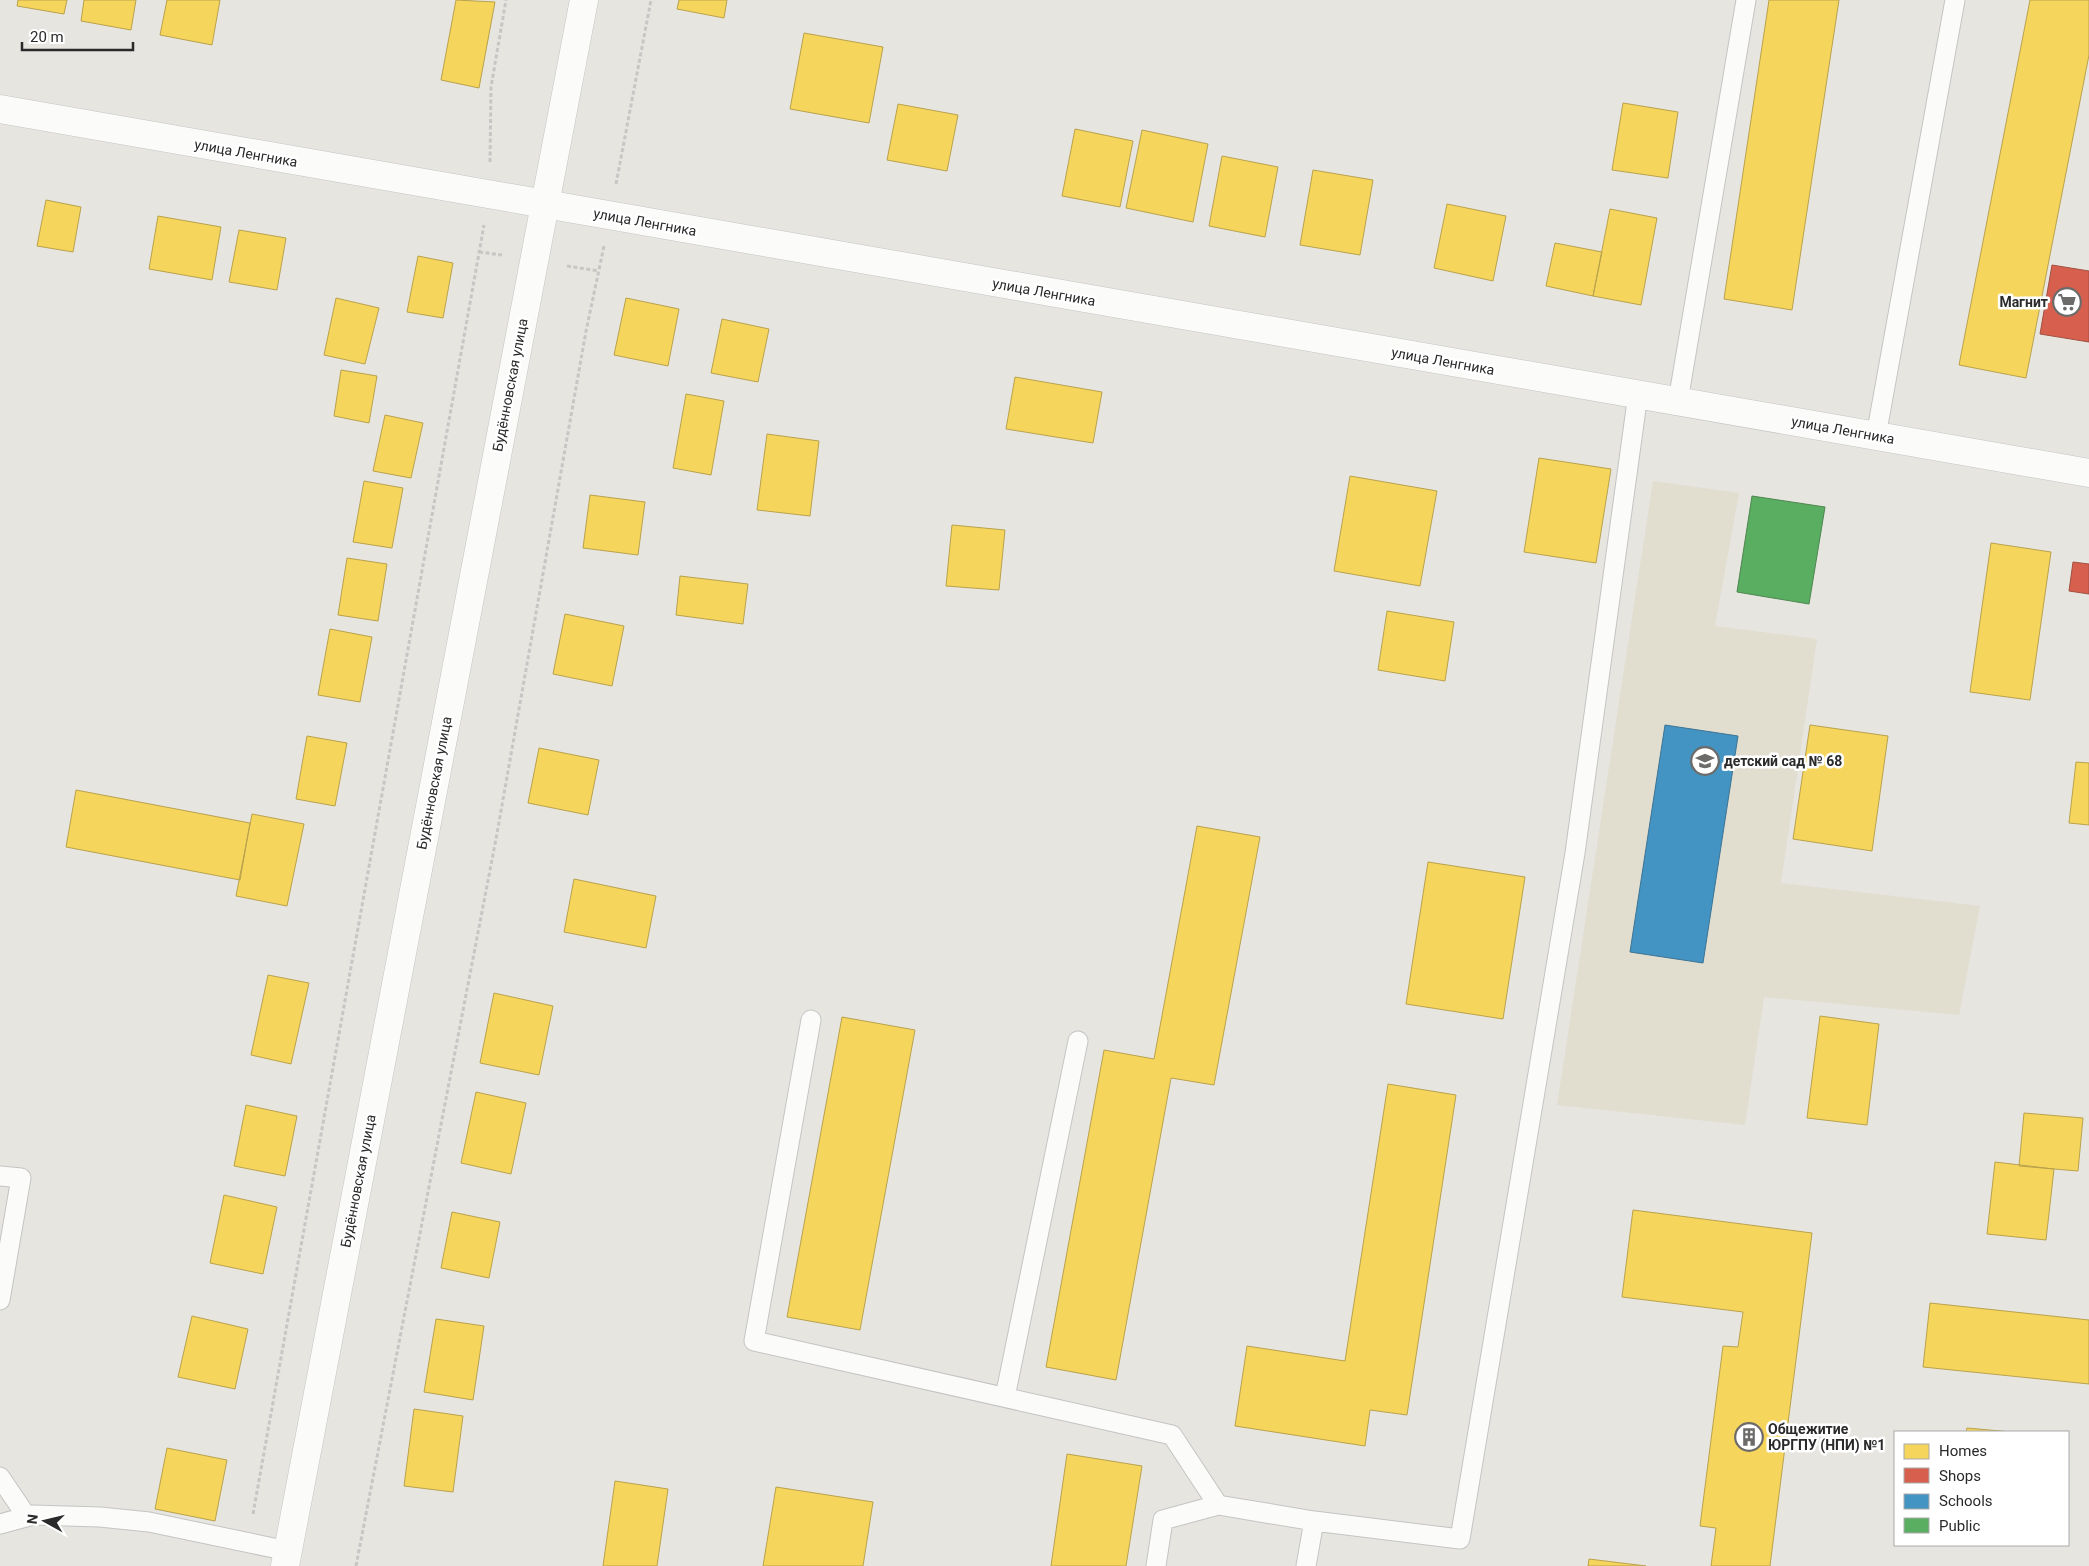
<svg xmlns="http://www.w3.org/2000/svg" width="2089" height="1566" font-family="Roboto,sans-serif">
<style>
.education{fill:#e1ddcf}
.homes{fill:#f6d55c;stroke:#b9a24d}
.shops{fill:#d6604d;stroke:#a25042}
.schools{fill:#4393c3;stroke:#3c7495}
.public{fill:#5aae61;stroke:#4c8650}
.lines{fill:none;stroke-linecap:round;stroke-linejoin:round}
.lane-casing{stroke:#c5c4c4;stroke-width:21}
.street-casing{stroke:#c5c4c4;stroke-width:29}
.secondary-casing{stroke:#c5c4c4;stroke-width:29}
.path{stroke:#c6c6c5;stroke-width:3;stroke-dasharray:4 2.5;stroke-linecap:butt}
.lane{stroke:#fbfbfa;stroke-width:19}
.street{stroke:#fbfbfa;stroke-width:28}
.secondary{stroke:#fbfbfa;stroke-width:28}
.labels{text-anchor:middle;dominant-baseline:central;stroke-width:5;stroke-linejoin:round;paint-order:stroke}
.street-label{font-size:14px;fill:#2a2a2a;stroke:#fff}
.poi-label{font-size:14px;font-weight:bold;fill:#2a2a2a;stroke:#fff;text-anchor:start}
</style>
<rect width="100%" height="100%" fill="#e7e5e0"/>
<!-- education -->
<path class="education" d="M1653,481L1739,493L1715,626L1817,639L1781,883L1980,906L1959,1015L1764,997L1745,1125L1557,1105Z"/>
<!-- homes -->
<path class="homes" d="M18,0H67L64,14L17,6Z
M84,0H136L131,30L81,21Z
M167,0H220L212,45L160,35Z
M456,0L495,2L479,88L441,80Z
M679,0H727L724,18L677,9Z
M1769,0H1839L1792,310L1724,299Z
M2030,0H2089V55L2026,378L1959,365Z
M804,33L883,47L869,123L790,109Z
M1623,103L1678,112L1668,178L1612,170Z
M898,104L958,115L947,171L887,160Z
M1075,129L1133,141L1120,207L1062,196Z
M1142,130L1208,144L1193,222L1126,208Z
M1222,156L1278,167L1265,237L1209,226Z
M1313,170L1373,180L1360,255L1300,245Z
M46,200L81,207L73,252L37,246Z
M1447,204L1506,216L1493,281L1434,268Z
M1610,209L1657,218L1641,305L1593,296Z
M158,216L221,227L212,280L149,269Z
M239,230L286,238L277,290L229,282Z
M1555,243L1602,252L1593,296L1546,286Z
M418,256L453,263L443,318L407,312Z
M336,298L379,308L365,364L324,355Z
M626,298L679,309L668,366L614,355Z
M722,319L769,329L758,382L711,373Z
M341,370L377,376L369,423L334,416Z
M1015,377L1102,392L1093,443L1006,429Z
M686,394L724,401L711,475L673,468Z
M385,415L423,423L411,478L373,471Z
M767,434L819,441L810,516L757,510Z
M1539,458L1611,469L1596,563L1524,552Z
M1350,476L1437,491L1420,586L1334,571Z
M364,481L403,488L392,548L353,542Z
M590,495L645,502L638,555L583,548Z
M952,525L1005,530L999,590L946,586Z
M1991,543L2051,552L2030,700L1970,692Z
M347,558L387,564L378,621L338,615Z
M680,576L748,584L743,624L676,615Z
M1387,611L1454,622L1445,681L1378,670Z
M565,614L624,626L612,686L553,674Z
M330,629L372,637L360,702L318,695Z
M1810,725L1888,736L1872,851L1793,839Z
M307,736L347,743L335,806L296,799Z
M539,748L599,760L588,815L528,803Z
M2076,762L2089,763V825L2069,823Z
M76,790L250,823L240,880L66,847Z
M252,814L304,824L287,906L236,896Z
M1197,826L1260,837L1214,1085L1171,1078L1116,1380L1046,1367L1104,1050L1154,1059Z
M1428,862L1525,877L1503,1019L1406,1004Z
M574,879L656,896L646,948L564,932Z
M268,975L309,983L291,1064L251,1055Z
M494,993L553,1006L539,1075L480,1063Z
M1820,1016L1879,1024L1867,1125L1807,1118Z
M842,1017L915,1030L860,1330L787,1317Z
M1388,1084L1456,1095L1407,1415L1370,1410L1365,1446L1235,1426L1247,1346L1345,1361Z
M476,1092L526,1103L511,1174L461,1163Z
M246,1105L297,1116L285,1176L234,1166Z
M2024,1113L2083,1118L2078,1171L2019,1166Z
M1995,1162L2054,1169L2046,1240L1987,1234Z
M224,1195L277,1207L263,1274L210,1263Z
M1633,1210L1812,1233L1770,1566H1711L1716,1528L1700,1526L1723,1346L1738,1347L1743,1312L1622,1297Z
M452,1212L500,1222L489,1278L441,1268Z
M1930,1303L2089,1320V1384L1923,1367Z
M192,1316L248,1329L235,1389L178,1377Z
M436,1319L484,1326L473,1400L424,1392Z
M414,1409L463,1416L453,1492L404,1486Z
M1967,1428L2012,1432H1966Z
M167,1448L227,1460L215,1521L155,1509Z
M1067,1454L1142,1466L1126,1566H1051Z
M615,1481L668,1489L657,1566H603Z
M776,1487L873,1502L863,1566H763Z
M1589,1559L1646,1566H1588Z"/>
<!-- shops -->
<path class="shops" d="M2052,265L2089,271V342L2040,334Z
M2073,562L2089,564V594L2069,591Z"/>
<!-- schools -->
<path class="schools" d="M1665,725L1738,736L1703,963L1630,952Z"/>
<!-- public -->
<path class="public" d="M1752,496L1825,507L1809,604L1737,592Z"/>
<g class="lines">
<defs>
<path id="lane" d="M1678,401L1746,0
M1876,436L1955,0
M811,1020L754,1341L1172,1435L1218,1505L1314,1521
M0,1176L21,1178L0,1300
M1005,1397L1078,1041
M0,1477L27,1517
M0,1524L33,1515L100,1517L149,1522L288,1551
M1156,1566L1163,1520L1218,1505
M1306,1566L1314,1521L1460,1539L1575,853L1638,394"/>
<path id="street" d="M0,109L2089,473"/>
<path id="secondary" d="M285,1566L584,0"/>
</defs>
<!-- lane casing -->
<use href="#lane" class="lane-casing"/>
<!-- street casing -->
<use href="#street" class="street-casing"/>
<!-- secondary casing -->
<use href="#secondary" class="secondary-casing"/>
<!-- path -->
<path class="path" d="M490,162L491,87L506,0
M616,184L651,0
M479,252L502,255
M567,266L599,271
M253,1514L484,225
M356,1566L496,839L586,331L604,246"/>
<!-- lane -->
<use href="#lane" class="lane"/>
<!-- street -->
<use href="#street" class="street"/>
<!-- secondary -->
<use href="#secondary" class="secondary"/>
</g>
<!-- icons -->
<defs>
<symbol id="supermarket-ring" viewBox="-11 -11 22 22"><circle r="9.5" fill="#fff" stroke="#6c6b6a" stroke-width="1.5"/><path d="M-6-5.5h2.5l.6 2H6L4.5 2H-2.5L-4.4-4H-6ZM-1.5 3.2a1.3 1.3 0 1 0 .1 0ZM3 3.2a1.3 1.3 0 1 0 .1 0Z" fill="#6c6b6a"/></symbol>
<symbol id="school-ring" viewBox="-11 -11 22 22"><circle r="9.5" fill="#fff" stroke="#6c6b6a" stroke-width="1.5"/><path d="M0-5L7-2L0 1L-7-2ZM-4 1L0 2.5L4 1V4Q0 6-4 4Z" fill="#6c6b6a"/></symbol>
<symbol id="building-ring" viewBox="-11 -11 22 22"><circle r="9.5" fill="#fff" stroke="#6c6b6a" stroke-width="1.5"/><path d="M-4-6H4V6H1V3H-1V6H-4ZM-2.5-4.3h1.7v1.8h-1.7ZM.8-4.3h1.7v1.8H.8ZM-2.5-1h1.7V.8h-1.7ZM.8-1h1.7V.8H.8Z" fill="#6c6b6a"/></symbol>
</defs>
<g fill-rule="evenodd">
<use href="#supermarket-ring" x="2051" y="286" width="32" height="32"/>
<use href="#school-ring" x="1689" y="745" width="32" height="32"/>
<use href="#building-ring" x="1733" y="1421" width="32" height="32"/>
</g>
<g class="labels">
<!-- street labels -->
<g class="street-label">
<text transform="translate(246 153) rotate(10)">улица Ленгника</text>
<text transform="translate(645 222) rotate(10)">улица Ленгника</text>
<text transform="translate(1044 292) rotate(10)">улица Ленгника</text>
<text transform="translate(1443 361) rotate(10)">улица Ленгника</text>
<text transform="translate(510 385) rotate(-79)">Будённовская улица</text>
<text transform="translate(1843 430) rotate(10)">улица Ленгника</text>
<text transform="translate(434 783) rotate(-79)">Будённовская улица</text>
<text transform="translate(358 1181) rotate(-79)">Будённовская улица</text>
</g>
<!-- poi labels -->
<g class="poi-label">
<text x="2048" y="302" text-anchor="end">Магнит</text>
<text x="1724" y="761">детский сад № 68</text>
<text x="1768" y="1429">Общежитие<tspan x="1768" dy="16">ЮРГПУ (НПИ) №1</tspan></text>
</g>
</g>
<!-- legend -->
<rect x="1894" y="1431" width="175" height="115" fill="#ffffff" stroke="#aaaaaa"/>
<rect x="1904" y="1444" width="25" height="15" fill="#f6d55c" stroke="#aaaaaa"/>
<text x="1939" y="1456" font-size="15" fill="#2a2a2a">Homes</text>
<rect x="1904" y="1468" width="25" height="15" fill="#d6604d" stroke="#aaaaaa"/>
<text x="1939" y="1481" font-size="15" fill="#2a2a2a">Shops</text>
<rect x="1904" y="1494" width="25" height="15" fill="#4393c3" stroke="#aaaaaa"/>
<text x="1939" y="1506" font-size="15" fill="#2a2a2a">Schools</text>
<rect x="1904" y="1518" width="25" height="15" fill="#5aae61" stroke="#aaaaaa"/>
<text x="1939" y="1531" font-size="15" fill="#2a2a2a">Public</text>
<!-- north arrow -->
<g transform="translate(45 1521) rotate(278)" stroke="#ffffff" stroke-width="4" paint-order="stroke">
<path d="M0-4L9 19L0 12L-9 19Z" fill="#2a2a2a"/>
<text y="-8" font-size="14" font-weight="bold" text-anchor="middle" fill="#2a2a2a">N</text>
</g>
<!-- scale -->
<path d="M22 42v8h111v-8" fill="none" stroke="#2a2a2a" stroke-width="2.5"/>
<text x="30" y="42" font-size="15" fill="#2a2a2a" stroke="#ffffff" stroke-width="4" paint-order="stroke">20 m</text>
</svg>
